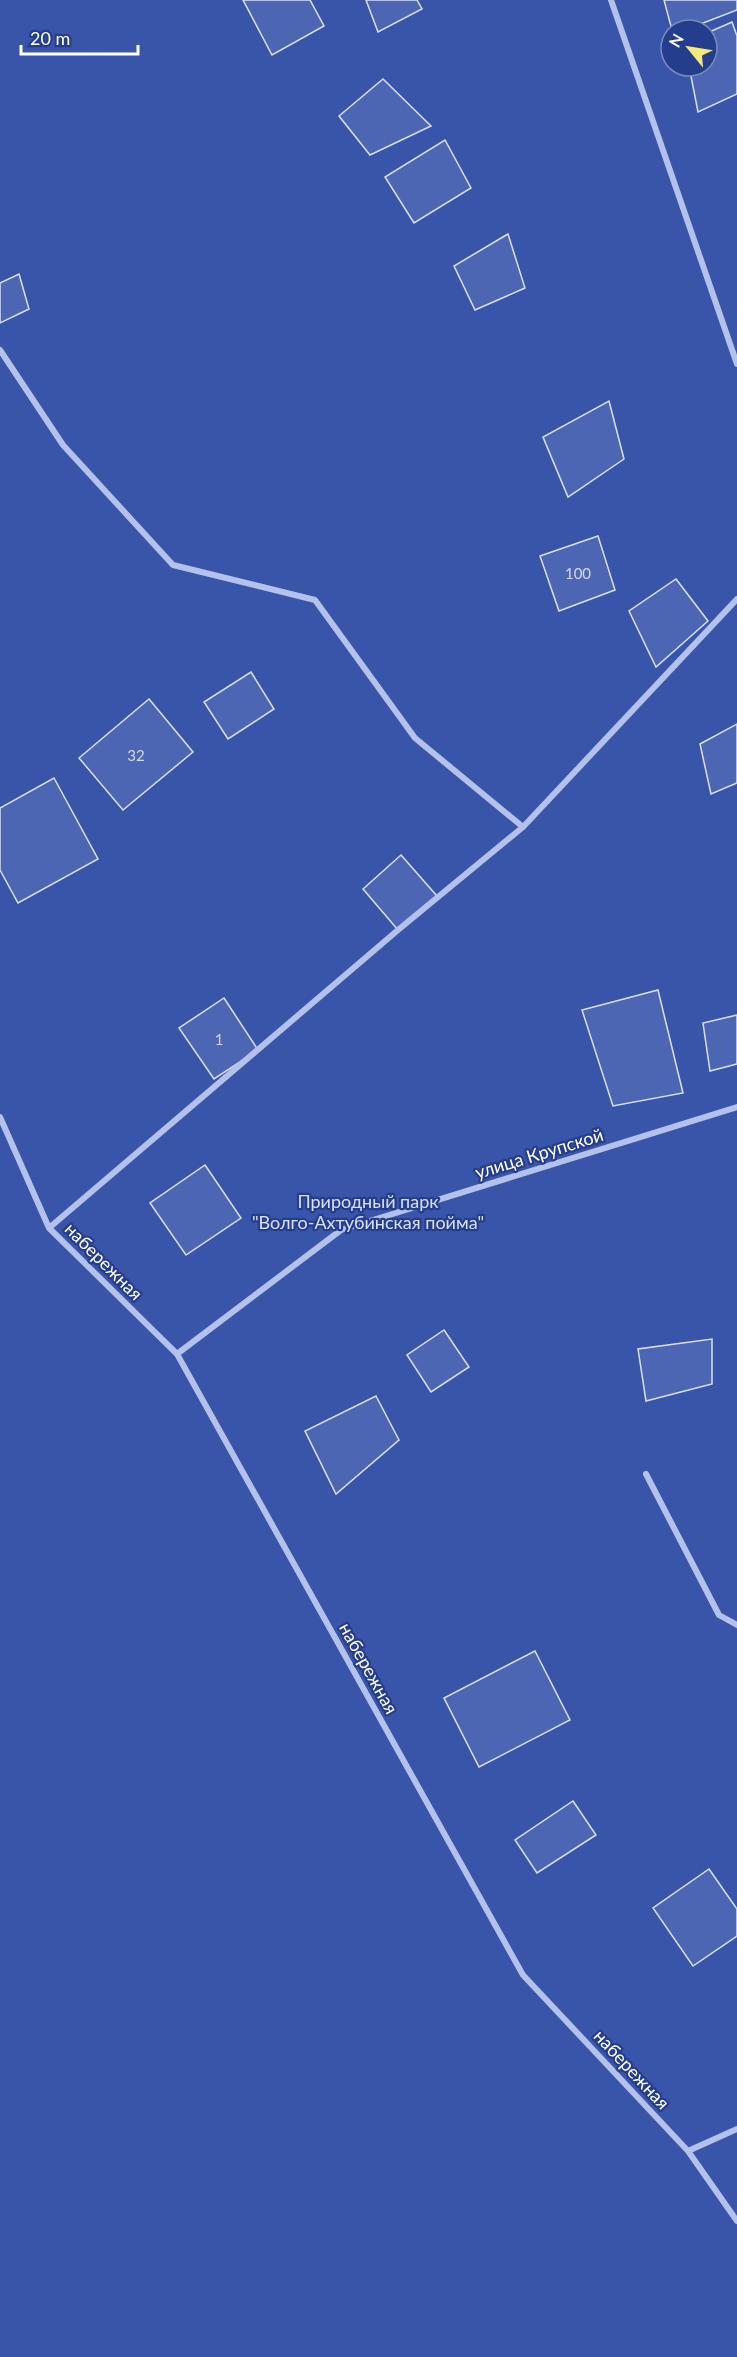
<svg xmlns="http://www.w3.org/2000/svg" width="737" height="2357" font-family="Lato,sans-serif">
<style>
.green{fill:#3955a9;fill-rule:evenodd}
.building{fill:#4d66b3;stroke:#d8e0f8;stroke-width:1.5}
.lines{fill:none;stroke-linecap:round;stroke-linejoin:round}
.street{stroke:#b4c1eb;stroke-width:6}
.labels{text-anchor:middle;dominant-baseline:central;stroke-width:4.5;stroke-linejoin:round;paint-order:stroke}
.number-label{font-size:15px;fill:#d2d9ec}
.street-label{font-size:18px;fill:#fff;stroke:#253d8d}
.park-label{font-size:18px;fill:#d8e0f8;stroke:#253d8d}
</style>
<rect width="100%" height="100%" fill="#253d8d"/>
<!-- green -->
<path class="green" d="M0,0H737V2357H0ZM671,30H707V66H671Z"/>
<!-- building -->
<path class="building" d="M243,0H310L324,26L272,55Z
M366,0H417L422,9L378,32Z
M664,0H737V10L685,30H672Z
M732,22L737,36V94L698,112L689,66H707V33Z
M383,79L431,126L370,155L339,116Z
M445,140L471,188L414,223L385,177Z
M508,234L525,288L475,310L454,266Z
M19,274L29,309L0,323V283Z
M609,401L624,459L568,497L543,437Z
M598,536L615,590L559,611L540,556Z
M676,579L708,621L656,667L629,611Z
M251,672L274,709L228,739L204,702Z
M149,699L193,752L123,810L79,758Z
M737,724V783L711,794L700,744Z
M54,778L98,859L18,903L0,870V808Z
M401,855L437,896L398,930L363,889Z
M658,990L683,1093L613,1106L582,1010Z
M224,998L258,1050L214,1079L179,1028Z
M737,1015V1064L710,1071L703,1023Z
M205,1165L241,1218L186,1255L150,1203Z
M444,1330L469,1367L431,1392L407,1355Z
M712,1339V1384L646,1401L638,1349Z
M376,1396L399,1440L336,1494L305,1431Z
M535,1651L570,1720L479,1767L444,1698Z
M573,1801L596,1835L537,1873L515,1840Z
M709,1869L737,1909V1936L693,1966L653,1908Z"/>
<g class="lines">
<!-- street -->
<path class="street" d="M611,0L737,364
M0,350L63,445L173,565L315,600L415,738L523,827
M0,1117L49,1228L177,1354L523,1975L688,2151L737,2221
M49,1228L398,930L523,827L737,599
M177,1354L341,1230L737,1107
M646,1474L719,1615L737,1625
M688,2151L737,2129"/>
</g>
<g class="labels">
<!-- number labels -->
<g class="number-label">
<text x="578" y="573">100</text>
<text x="136" y="755">32</text>
<text x="219" y="1039">1</text>
</g>
<!-- street labels -->
<g class="street-label">
<text transform="translate(539 1153) rotate(-17)">улица Крупской</text>
<text transform="translate(104 1261) rotate(45)">набережная</text>
<text transform="translate(369 1668) rotate(61)">набережная</text>
<text transform="translate(632 2069) rotate(47)">набережная</text>
</g>
<!-- park labels -->
<g class="park-label">
<text x="368" y="1201">Природный парк<tspan x="368" dy="21">"Волго-Ахтубинская пойма"</tspan></text>
</g>
</g>
<!-- north arrow -->
<g transform="translate(689 48) rotate(300)"><circle r="28" fill="#253d8d" stroke="#7c8bbb" stroke-width="1.5"/>
<path d="M0-4.5L10 22L0 15L-10 22Z" fill="#f5ea78"/>
<text y="-9" font-size="16" font-weight="bold" text-anchor="middle" fill="#ffffff">N</text>
</g>
<!-- scale -->
<path d="M21 45v9h117v-9" fill="none" stroke="#ffffff" stroke-width="3"/>
<text x="30" y="45" font-size="18" fill="#ffffff" stroke="#253d8d" stroke-width="4.5" paint-order="stroke">20 m</text>
</svg>
